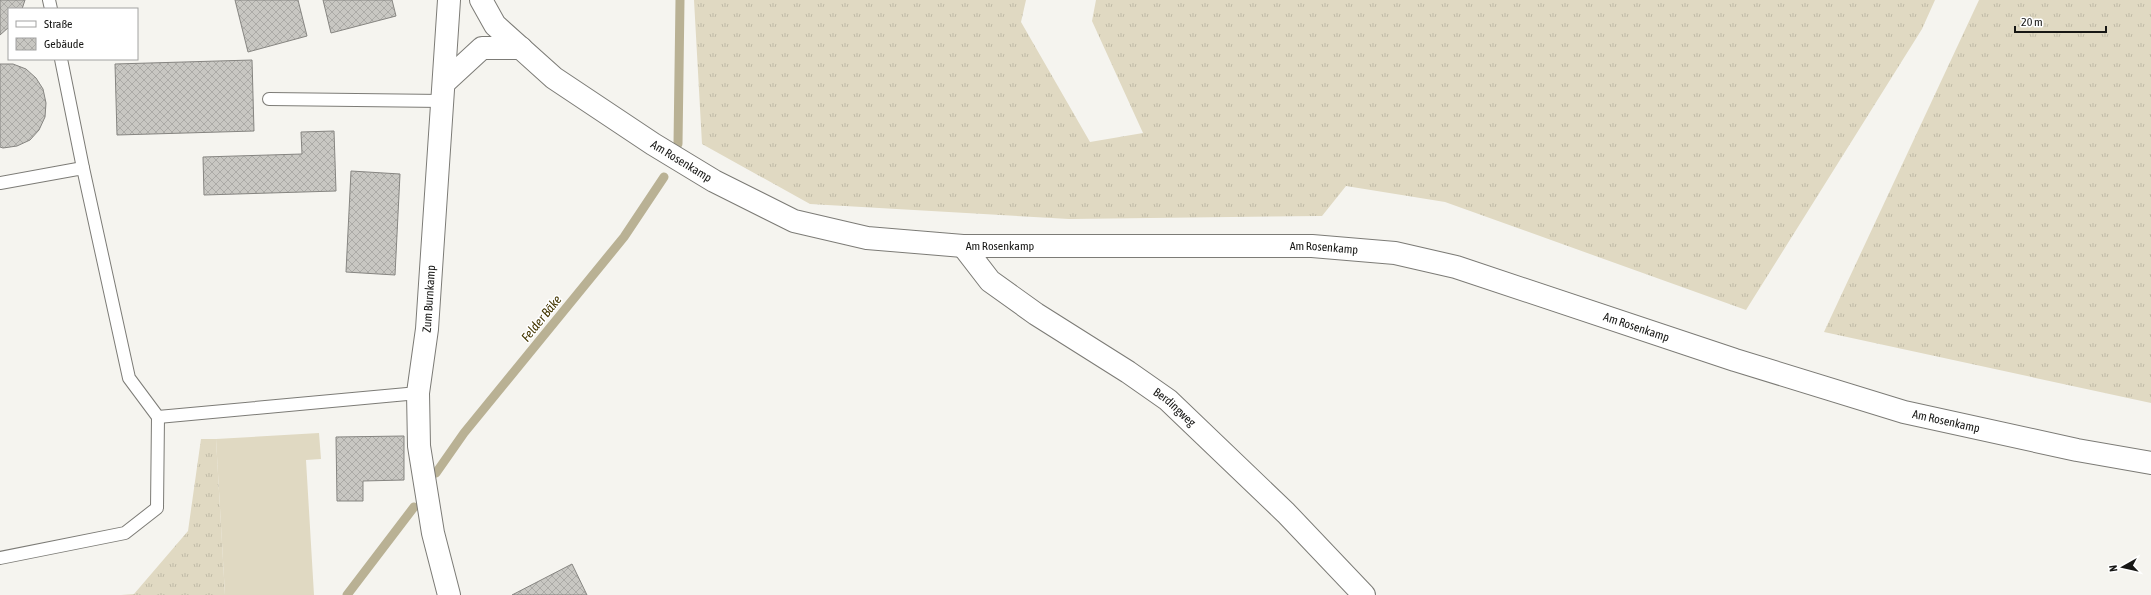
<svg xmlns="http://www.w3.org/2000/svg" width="2151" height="595" font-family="'Asap Condensed',sans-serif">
<defs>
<pattern id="grass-tufts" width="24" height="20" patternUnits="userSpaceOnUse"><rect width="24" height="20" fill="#e0d9c2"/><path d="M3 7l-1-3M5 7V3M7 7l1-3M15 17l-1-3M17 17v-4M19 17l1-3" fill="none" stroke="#bfbaa6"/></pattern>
<pattern id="building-cross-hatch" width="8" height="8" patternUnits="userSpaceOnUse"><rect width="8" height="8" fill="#c8c7c2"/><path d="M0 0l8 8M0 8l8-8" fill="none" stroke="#abaaa6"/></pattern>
</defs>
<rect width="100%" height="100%" fill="#f5f4ef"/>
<g fill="url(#grass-tufts)">
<polygon points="694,0 1026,0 1021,22 1090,142 1143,133 1092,21 1096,0 1935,0 1922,29 1746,310 1445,202 1346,186 1322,216 1069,219 810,204 702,144"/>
<polygon points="1979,0 2151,0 2151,403 1824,332"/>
<polygon points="201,439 216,439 225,595 121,595 134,594 188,531"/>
</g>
<polygon fill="#e0d9c2" points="319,433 321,459 306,460 314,595 225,595 216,439"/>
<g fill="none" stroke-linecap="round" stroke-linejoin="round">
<g stroke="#b9b194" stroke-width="9">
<polyline points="678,144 680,0"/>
<polyline points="436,473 464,433 624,237 664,177"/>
<polyline points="347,595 414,507"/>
</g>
</g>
<g fill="url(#building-cross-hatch)" stroke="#868581">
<polygon points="0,0 25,0 22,9 9,9 9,27 0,35"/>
<polygon points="235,0 298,0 307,36 248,52"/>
<polygon points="323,0 392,0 396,16 331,33"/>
<polygon points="252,60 254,131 117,135 115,64"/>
<polygon points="0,64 13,64 26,69 36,78 43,89 46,103 45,117 39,130 30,140 17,146 3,148 0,147"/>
<polygon points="334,131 336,191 204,195 203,157 302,154 301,132"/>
<polygon points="351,171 400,174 395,275 346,272"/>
<polygon points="404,436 404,480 363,481 363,501 337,501 336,437"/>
<polygon points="572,564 587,595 512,595"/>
</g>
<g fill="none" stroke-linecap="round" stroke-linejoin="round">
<defs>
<g id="lane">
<polyline points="49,0 51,9"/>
<polyline points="61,59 83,168"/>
<polyline points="269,99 443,101"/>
<polyline points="0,183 83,168 129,378 158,417 418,393"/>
<polyline points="0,558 125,533 157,508 158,417"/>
</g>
<g id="street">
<path id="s1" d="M481 0 495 25 554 78 653 144 714 181 794 221 867 238 963 246H1312L1395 253 1456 267 1735 360 1904 412 2077 450 2151 463"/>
<polyline points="444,83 482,48 521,48"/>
<path id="s2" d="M963 246 990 281 1036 314 1128 372 1168 400 1286 513 1364 595"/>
<path id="s3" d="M449 595 433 533 419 446 418 393 427 329 449 0"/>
</g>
</defs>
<use href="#lane" stroke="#7c7b76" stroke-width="14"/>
<use href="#street" stroke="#7c7b76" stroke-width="24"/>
<use href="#lane" stroke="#fff" stroke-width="12"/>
<use href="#street" stroke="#fff" stroke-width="22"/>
</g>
<g text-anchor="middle" stroke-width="3" stroke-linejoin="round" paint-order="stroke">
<g font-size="12" fill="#171715" stroke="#fff">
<text dy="4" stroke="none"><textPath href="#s1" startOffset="260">Am Rosenkamp</textPath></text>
<text dy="4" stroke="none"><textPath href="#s1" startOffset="596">Am Rosenkamp</textPath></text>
<text dy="4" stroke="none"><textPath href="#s1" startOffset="920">Am Rosenkamp</textPath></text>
<text dy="4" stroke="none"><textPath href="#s3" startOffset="300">Zum Burnkamp</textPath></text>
<text dy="4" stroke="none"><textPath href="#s1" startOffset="1244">Am Rosenkamp</textPath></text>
<text dy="4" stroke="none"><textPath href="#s2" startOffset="268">Berdingweg</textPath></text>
<text dy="4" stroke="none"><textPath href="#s1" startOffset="1568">Am Rosenkamp</textPath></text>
</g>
<g font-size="13" font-style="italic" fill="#433600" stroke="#fff">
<text transform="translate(541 318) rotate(-51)" y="5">Felder Bäke</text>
</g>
</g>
<rect x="8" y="8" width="130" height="52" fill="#ffffff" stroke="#a2a2a1"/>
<rect x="16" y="21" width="20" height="6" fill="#ffffff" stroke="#a2a2a1"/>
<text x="44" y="28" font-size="12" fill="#171715">Straße</text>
<rect x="16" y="38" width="20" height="12" fill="url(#building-cross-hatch)" stroke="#a2a2a1"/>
<text x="44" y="48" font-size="12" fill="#171715">Gebäude</text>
<g transform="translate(2123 567) rotate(262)" stroke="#ffffff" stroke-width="3" paint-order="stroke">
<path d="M0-3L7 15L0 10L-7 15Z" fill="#171715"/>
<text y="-6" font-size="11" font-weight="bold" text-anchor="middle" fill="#171715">N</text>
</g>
<path d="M2015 26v6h91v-6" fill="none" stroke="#171715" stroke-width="2"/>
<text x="2021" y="26" font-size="12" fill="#171715" stroke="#ffffff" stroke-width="3" paint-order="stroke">20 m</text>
</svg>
